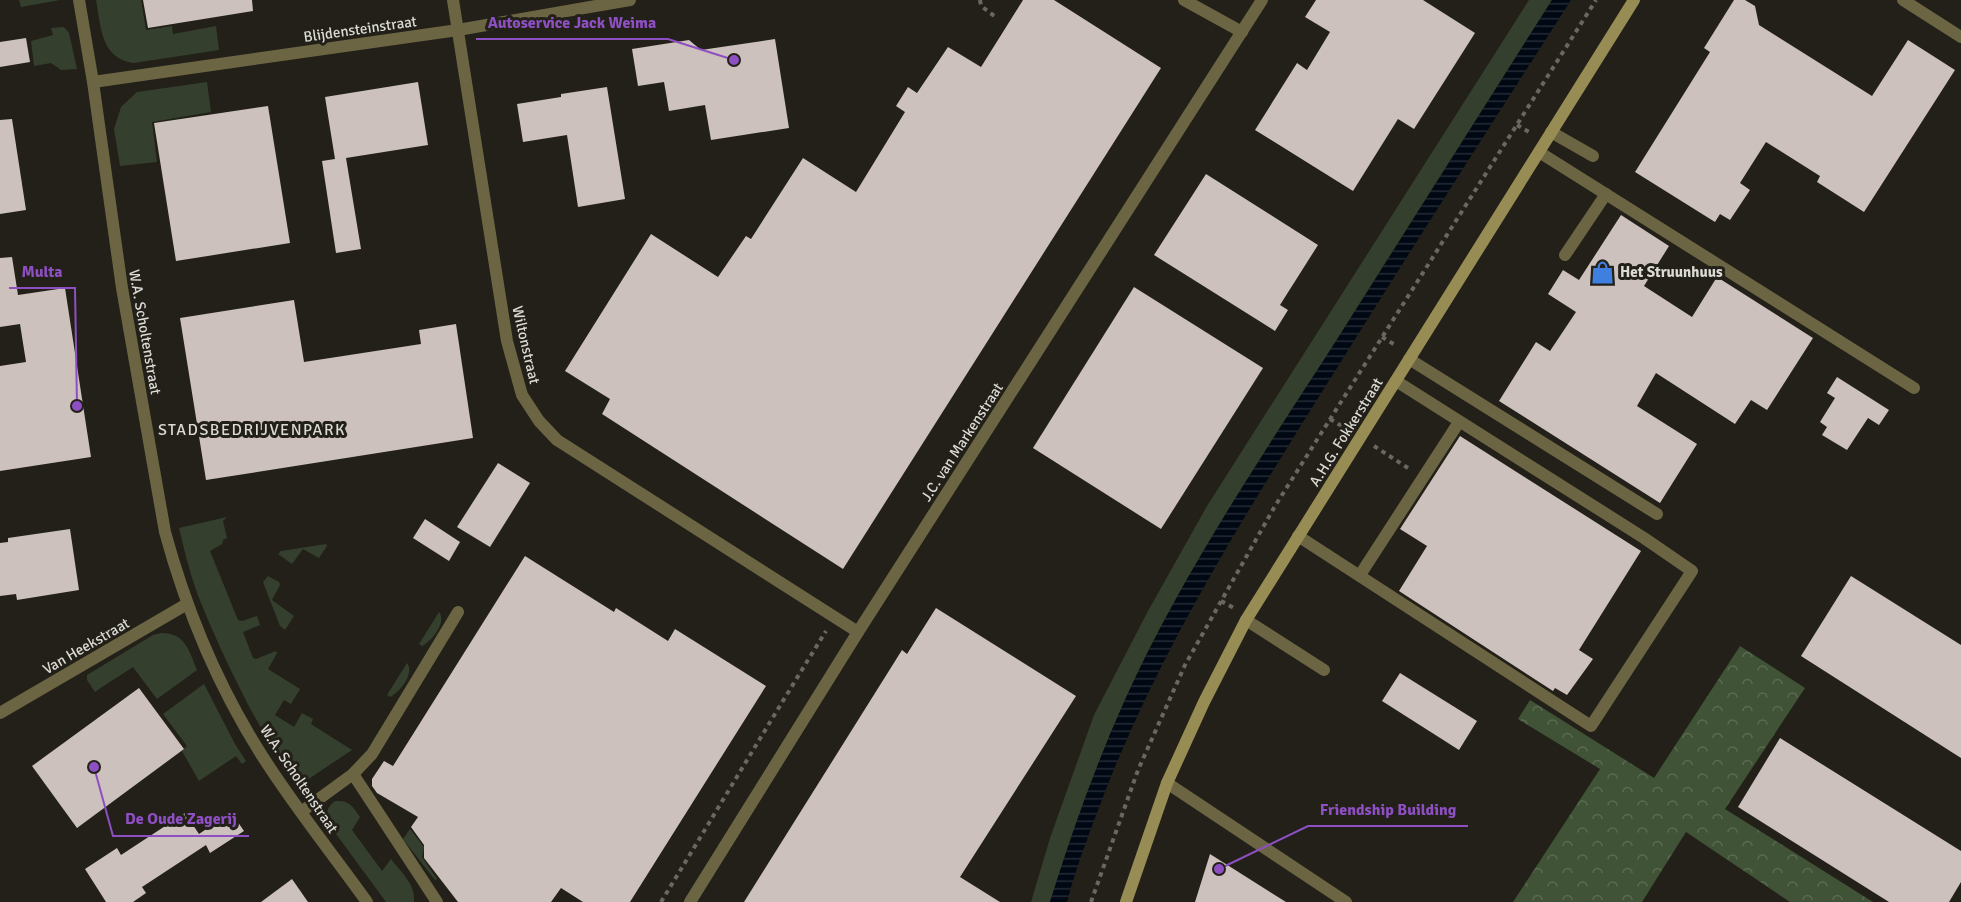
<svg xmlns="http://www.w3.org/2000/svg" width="1961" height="902" font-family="Signika,sans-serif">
<defs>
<pattern id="forest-crowns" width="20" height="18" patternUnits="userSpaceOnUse" patternTransform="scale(1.5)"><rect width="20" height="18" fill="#405336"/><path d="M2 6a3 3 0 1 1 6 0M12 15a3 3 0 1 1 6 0" fill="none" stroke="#5b6b52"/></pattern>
<pattern id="water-rules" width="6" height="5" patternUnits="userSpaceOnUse" patternTransform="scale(1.5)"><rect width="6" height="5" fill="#000814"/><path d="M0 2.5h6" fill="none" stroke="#252b35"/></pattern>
</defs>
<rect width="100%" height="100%" fill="#222018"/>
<g fill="#34402d">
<polygon points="19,0 60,0 21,7"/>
<path d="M96 0H141L146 30 172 26 173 34 216 26 219 50 134 63C101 59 101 27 96 0Z"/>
<path d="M1529 0H1552C1475 122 1397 243 1321 365 1252 475 1177 583 1124 702 1095 767 1072 834 1050 902H1031L1050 838 1094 715 1148 611 1207 506Z"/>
<polygon points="64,27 69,33 77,69 61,70 51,63 34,66 31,41 53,35 51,28"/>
<polygon points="207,82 211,112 152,122 157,162 120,166 114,129 121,107 137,92"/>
<path d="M227 517 223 521 227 538 223 540 222 544 210 551 238 620 242 621 257 616 260 625 243 632 253 658 256 659 276 651 277 653 268 669 300 689 291 704 284 700 275 715 294 727 302 713 313 719 311 724 352 750 304 782C273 770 209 626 196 590 189 570 184 549 179 528Z"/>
<polygon points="326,544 327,546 319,558 303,549 292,564 278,554 281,551"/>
<polygon points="268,576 279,582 280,585 272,600 294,616 285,630 280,626 263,582"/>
<path d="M439 612C447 622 432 641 422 646L419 644Z"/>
<path d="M161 633C186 633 189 651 197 670L157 699 133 667 99 689 95 692 87 680V675L153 635Z"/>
<path d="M407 663C415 673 400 692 390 697L387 695Z"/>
<polygon points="204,684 235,744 246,761 242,764 236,756 199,781 182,751 187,746 163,714"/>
<path d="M335 801C349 800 352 805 360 817L352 830 382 871 391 859C401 872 416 885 414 902H386L328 823C326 813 326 808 335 801Z"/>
<polygon points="410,829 424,847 422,857 437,879 435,880 403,839"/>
</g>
<polygon fill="url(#forest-crowns)" points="1740,646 1805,688 1725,809 1873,902 1790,902 1686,832 1642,902 1513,902 1600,769 1518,719 1530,700 1654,778"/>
<path fill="url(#water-rules)" d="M1552 0H1571C1480 142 1389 284 1300 427 1227 544 1157 660 1106 789 1092 826 1077 864 1067 902H1050C1071 834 1095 767 1124 702 1183 571 1266 450 1343 330 1413 220 1482 110 1552 0Z"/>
<g fill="#ccc1bc">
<polygon points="143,0 252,0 253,11 148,28"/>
<polygon points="1023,0 1054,0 1161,68 843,569 602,414 610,399 565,371 651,234 718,277 746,236 751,239 803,158 856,192 905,112 896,106 908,87 917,93 948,47 981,67"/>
<polygon points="1316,0 1423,0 1475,33 1414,129 1398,119 1353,191 1255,130 1297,63 1307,70 1330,32 1305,17"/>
<polygon points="1734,0 1745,0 1755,6 1759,25 1872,96 1908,40 1955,70 1864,212 1817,182 1820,176 1766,142 1740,183 1750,190 1730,220 1720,214 1715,222 1635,172 1710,52 1704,48"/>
<polygon points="26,38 30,62 0,67 0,42"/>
<polygon points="775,39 789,128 711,140 705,105 669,111 664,82 638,86 632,49 689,40 701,50"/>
<polygon points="418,82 428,145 346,158 361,249 336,253 322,161 335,159 325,97"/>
<polygon points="607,87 625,199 578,207 567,135 523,142 517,104 561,97 561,94"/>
<polygon points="268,106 290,243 176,261 154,123"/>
<polygon points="12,119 26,210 0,214 0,120"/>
<polygon points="1206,174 1318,245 1280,305 1288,310 1275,331 1154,255"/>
<polygon points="1621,215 1669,246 1644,286 1692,317 1717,277 1813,338 1767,410 1751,400 1735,424 1656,373 1637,406 1697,444 1660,503 1499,401 1536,342 1550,351 1576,312 1548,294 1563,270 1579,280"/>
<polygon points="12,257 18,295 65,288 91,457 0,471 0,366 26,362 20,324 0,327 0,258"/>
<polygon points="1134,287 1263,368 1161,529 1033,448"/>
<polygon points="294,300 304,362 421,344 419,330 456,324 473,438 206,480 180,318"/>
<polygon points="1837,377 1889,410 1879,425 1868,418 1847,450 1822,435 1827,427 1820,422 1835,398 1827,393"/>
<polygon points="1460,436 1641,551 1579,650 1593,659 1567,695 1555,688 1553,691 1399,591 1427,546 1400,529"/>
<polygon points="498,463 530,483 490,547 457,527"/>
<polygon points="425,519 460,542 449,561 413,538"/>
<polygon points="70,529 79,590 17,600 16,594 0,596 0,543 8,542 8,538"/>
<polygon points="525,556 614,612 616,608 668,641 675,629 766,686 630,902 583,902 561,888 551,902 458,902 424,858 424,845 411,827 418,817 377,793 372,786 372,779 384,761 393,766"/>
<polygon points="1851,576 1961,645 1961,758 1801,656"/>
<polygon points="936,608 1076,696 960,877 1000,902 744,902 902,650 907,654"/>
<polygon points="1400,673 1477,721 1459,750 1382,701"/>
<polygon points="139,688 184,749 77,828 32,766"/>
<polygon points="1780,738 1961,851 1961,882 1949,902 1889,902 1738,807"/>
<polygon points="231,812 244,831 210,853 206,845 142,887 146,893 133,902 106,902 85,869 117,848 121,855 185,813 201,837 199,834"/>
<polygon points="1210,854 1286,902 1195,902"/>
<polygon points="292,879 308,902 261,902"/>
</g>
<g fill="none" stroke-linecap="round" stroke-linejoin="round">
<g stroke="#686760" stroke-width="4" stroke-dasharray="4.5 4.5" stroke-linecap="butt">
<polyline points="980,0 981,6 997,18"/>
<polyline points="1517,125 1529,132"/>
<polyline points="1382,337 1397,346"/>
<polyline points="1330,419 1345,428"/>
<polyline points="1374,446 1408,468"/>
<polyline points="1221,601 1234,608"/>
<path d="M661 902C716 812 770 721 826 631"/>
<polyline points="1091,902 1138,770 1185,665 1275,506 1596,0"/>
</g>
<g stroke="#6c6543" stroke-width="12">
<polyline points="1551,132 1593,156"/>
<polyline points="1539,152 1914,388"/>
<polyline points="1565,255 1606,194"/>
<polyline points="1409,359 1657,514"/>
<polyline points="1298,536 1591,726 1692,571 1644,538 1396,381"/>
<polyline points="1360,575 1459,422"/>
<polyline points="1246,620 1324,670"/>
<polyline points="353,774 437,902"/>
<polyline points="1167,783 1346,902"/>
<polyline points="301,812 353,774 372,754 458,612"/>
</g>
<g stroke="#6c6543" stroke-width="12">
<path d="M79 0 93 82 122 288 165 532C186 609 218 686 261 754 293 805 332 853 367 902"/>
<polyline points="453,0 507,341 522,395 539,421 557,440 858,632"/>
<polyline points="1184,0 1242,32"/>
<polyline points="1903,0 1961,37"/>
<polyline points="93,82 458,30 630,0"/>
<polyline points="0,713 187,604"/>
<polyline points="690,902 858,632 1262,0"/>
</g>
<polyline stroke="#978c54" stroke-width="12" points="1126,902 1167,783 1204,702 1246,620 1634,0"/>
</g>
<defs>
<symbol id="shop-bare" viewBox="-9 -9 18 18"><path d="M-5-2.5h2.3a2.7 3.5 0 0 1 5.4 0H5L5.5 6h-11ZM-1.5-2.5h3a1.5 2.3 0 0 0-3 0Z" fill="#3f7fe0" stroke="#222018" stroke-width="2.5" paint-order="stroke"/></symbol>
</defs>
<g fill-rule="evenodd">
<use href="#shop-bare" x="1586" y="256" width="33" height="33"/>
</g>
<g text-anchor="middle" stroke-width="6" stroke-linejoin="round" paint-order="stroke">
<g font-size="15" fill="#dbdad5" stroke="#222018">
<text transform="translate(360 29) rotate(-8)" y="5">Blijdensteinstraat</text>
<text transform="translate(145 332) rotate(80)" y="5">W.A. Scholtenstraat</text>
<text transform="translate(526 345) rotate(77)" y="5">Wiltonstraat</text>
<text transform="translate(1346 432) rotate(-58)" y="5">A.H.G. Fokkerstraat</text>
<text transform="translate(962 442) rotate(-57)" y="5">J.C. van Markenstraat</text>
<text transform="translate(86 646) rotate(-30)" y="5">Van Heekstraat</text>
<text transform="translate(299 779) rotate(56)" y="5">W.A. Scholtenstraat</text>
</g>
<g font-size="15" font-weight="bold" fill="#dbdad5" stroke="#222018" text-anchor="start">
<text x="1620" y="277">Het Struunhuus</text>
</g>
<g font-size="16" letter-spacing="1.5" fill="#dbdad5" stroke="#222018">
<text x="252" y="435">STADSBEDRIJVENPARK</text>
</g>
</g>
<path fill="none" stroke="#8e4fc3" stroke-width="2" d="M734 60L668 39H476M77 406L75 288H9M1219 869L1308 826H1468M94 767L113 836H249"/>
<g fill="#8e4fc3" stroke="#222018" stroke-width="2">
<circle cx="734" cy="60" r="6"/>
<circle cx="77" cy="406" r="6"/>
<circle cx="1219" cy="869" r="6"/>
<circle cx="94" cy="767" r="6"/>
</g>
<g font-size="16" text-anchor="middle" font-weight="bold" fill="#8e4fc3" stroke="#222018" stroke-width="6" stroke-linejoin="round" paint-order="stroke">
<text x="572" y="28">Autoservice Jack Weima</text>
<text x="42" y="277">Multa</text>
<text x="1388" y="815">Friendship Building</text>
<text x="181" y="824">De Oude Zagerij</text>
</g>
</svg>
